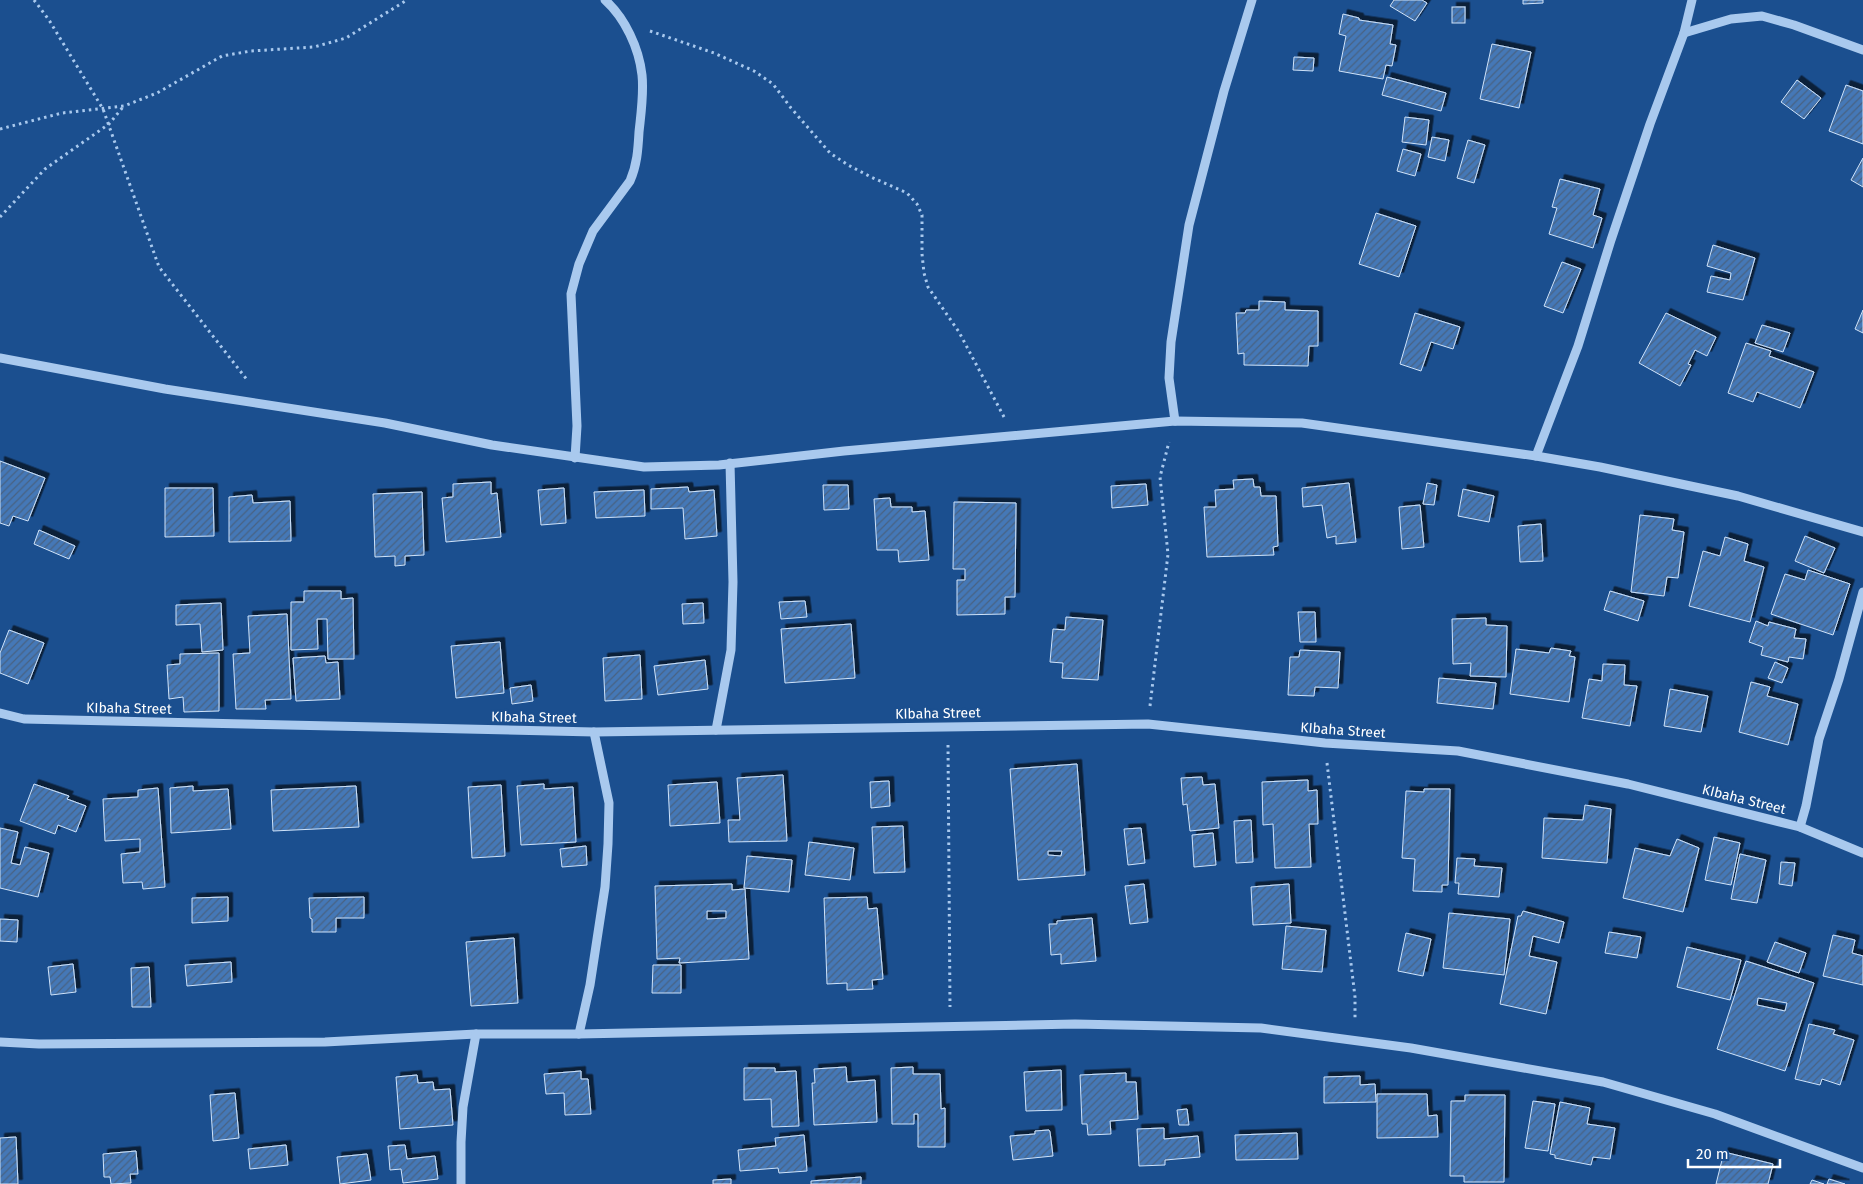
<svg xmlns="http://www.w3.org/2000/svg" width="1863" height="1184" font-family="'Fira Sans',sans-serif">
<defs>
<pattern id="building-hatch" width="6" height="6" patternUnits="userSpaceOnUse" patternTransform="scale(1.25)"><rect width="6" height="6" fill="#4478b7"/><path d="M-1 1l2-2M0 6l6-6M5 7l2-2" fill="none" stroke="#486282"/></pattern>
<filter id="shadow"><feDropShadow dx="4.5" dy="-4.5" stdDeviation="0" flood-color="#0009"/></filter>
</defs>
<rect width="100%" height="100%" fill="#1b4f8f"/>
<g fill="url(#building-hatch)" stroke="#cfe3fa" fill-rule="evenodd" filter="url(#shadow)">
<polygon points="1394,0 1422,0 1427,3 1415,21 1390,6"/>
<polygon points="1523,0 1543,0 1543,3 1523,4"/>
<rect x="1452" y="7" width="13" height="16"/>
<polygon points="1343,14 1359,18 1359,20 1393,25 1390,44 1396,45 1392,66 1386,65 1383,79 1339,71 1346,36 1339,34"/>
<polygon points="1492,44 1531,52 1519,108 1480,99"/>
<polygon points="1294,57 1314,58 1313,71 1293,70"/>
<polygon points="1387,77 1446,93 1441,111 1382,95"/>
<polygon points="1797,80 1821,98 1804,119 1781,102"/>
<polygon points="1846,85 1863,91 1863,144 1829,131"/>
<polygon points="1405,117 1429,120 1426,145 1402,142"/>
<polygon points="1432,137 1449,140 1445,161 1428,157"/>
<polygon points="1468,140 1485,145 1474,183 1457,178"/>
<polygon points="1403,149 1421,154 1415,176 1397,171"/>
<polygon points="1863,158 1863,187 1851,180"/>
<polygon points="1560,179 1600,189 1593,215 1602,218 1593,248 1549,234 1557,208 1552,207"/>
<polygon points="1376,213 1416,226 1399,277 1359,264"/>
<polygon points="1713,245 1755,258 1743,300 1707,292 1711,276 1730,280 1731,273 1707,266"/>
<polygon points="1562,262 1581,269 1563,313 1544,306"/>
<polygon points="1259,301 1285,302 1285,310 1318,311 1318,346 1309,346 1308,366 1244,365 1244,353 1238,354 1236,313 1245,313 1246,310 1259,310"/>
<polygon points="1863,310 1863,333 1855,329"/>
<polygon points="1415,313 1460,327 1453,349 1431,342 1421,371 1400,364"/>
<polygon points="1666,313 1716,337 1707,356 1695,350 1688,364 1691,365 1680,386 1639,363"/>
<polygon points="1762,325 1790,333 1783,352 1755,343"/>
<polygon points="1746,343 1771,351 1769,356 1814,372 1800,408 1757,392 1753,402 1728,393"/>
<polygon points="0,461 45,478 28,521 13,516 9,526 0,523"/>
<polygon points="1253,479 1254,487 1260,487 1261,496 1276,496 1278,546 1273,547 1274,555 1207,557 1204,507 1216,507 1215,490 1234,489 1233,480"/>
<polygon points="491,482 491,494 497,493 501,537 446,542 442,498 453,497 453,484"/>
<polygon points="1349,483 1356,542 1336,544 1336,536 1327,538 1322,505 1303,507 1302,488"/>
<polygon points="1427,483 1437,485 1434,505 1423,504"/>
<polygon points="1146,484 1148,505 1112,508 1111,486"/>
<polygon points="823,485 848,485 849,509 824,510"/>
<polygon points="688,487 689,492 714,490 717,536 685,539 683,508 651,509 651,489"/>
<polygon points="165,488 213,488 214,536 165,537"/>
<polygon points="564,488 566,523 541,525 538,490"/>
<polygon points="1463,489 1494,496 1489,522 1458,516"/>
<polygon points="644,490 645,516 596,518 594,492"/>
<polygon points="422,492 424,555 405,556 405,565 395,566 395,556 375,557 373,494"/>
<polygon points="252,495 253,503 290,501 291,541 229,542 229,497"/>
<polygon points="890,498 891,507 912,507 912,512 925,511 929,560 899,562 898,550 877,550 874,499"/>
<polygon points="954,502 1016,503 1015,597 1005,597 1005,614 957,615 957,580 965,580 965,569 953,569"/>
<polygon points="1420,505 1424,547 1402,549 1399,507"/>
<polygon points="1640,515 1674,519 1672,530 1684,532 1678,578 1667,577 1664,596 1631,592"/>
<polygon points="1541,524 1543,561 1520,562 1518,526"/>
<polygon points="39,530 75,546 69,559 34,544"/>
<polygon points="1805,536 1835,548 1824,573 1795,561"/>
<polygon points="1725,537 1748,544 1744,561 1764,567 1750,622 1689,606 1703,551 1720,556"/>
<polygon points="1808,570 1850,584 1833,635 1771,614 1785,574 1805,580"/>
<polygon points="304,591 341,591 341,599 353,598 354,659 328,659 327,619 317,619 318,649 291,650 291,602 304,602"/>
<polygon points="1610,591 1644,601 1638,621 1604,610"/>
<polygon points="805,601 807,617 781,619 779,602"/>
<polygon points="221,603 223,650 202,652 200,624 176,625 176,605"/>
<polygon points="703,603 704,623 683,624 682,604"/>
<polygon points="1298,612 1315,612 1316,642 1300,642"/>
<polygon points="287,614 291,699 265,700 266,709 236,709 233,654 250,653 248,616"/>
<polygon points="1066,617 1103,620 1098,680 1062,678 1063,663 1050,662 1053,629 1065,630"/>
<polygon points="1486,618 1486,625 1507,626 1506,677 1470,676 1471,663 1453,664 1452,619"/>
<polygon points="1756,621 1768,626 1769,622 1796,629 1794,638 1806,639 1803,659 1789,657 1788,662 1761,655 1763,647 1749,642"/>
<polygon points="851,624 855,678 785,683 781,629"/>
<polygon points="9,630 44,643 28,684 0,673 0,653"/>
<polygon points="500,642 504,693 456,698 451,646"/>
<polygon points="1551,648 1571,651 1569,656 1575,657 1569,702 1510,694 1516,649 1549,653"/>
<polygon points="1300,650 1340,652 1338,688 1315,687 1314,696 1288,695 1290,657 1299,657"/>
<polygon points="219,653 219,711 184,712 183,697 169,699 167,665 180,664 180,654"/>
<polygon points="640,655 642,699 605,701 603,658"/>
<polygon points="325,656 326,663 338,662 340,699 296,701 293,658"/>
<polygon points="705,660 708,689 658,695 654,666"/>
<polygon points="1775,662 1788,668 1782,683 1768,678"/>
<polygon points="1603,664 1625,665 1624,685 1637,686 1630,726 1582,718 1589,679 1602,681"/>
<polygon points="1439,678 1496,683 1493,709 1437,703"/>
<polygon points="1751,682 1770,687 1767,696 1798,704 1788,745 1739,732"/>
<polygon points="531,685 533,701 512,704 510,688"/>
<polygon points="1670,689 1708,696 1701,732 1664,726"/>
<path d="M1077 764 1085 875 1018 880 1010 769ZM1048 851H1062L1061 856 1048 855Z"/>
<polygon points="783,775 787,841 729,842 728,820 740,820 737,778"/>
<polygon points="1202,777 1203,785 1215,784 1219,828 1190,831 1187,804 1183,805 1181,778"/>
<polygon points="1308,780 1308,791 1317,790 1318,824 1309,824 1311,867 1275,868 1273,824 1263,825 1262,782"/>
<polygon points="889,781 890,806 871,808 870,782"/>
<polygon points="717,782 720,823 670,826 668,785"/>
<polygon points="34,784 69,796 67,799 86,806 76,832 58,825 55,834 20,821"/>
<polygon points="544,784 544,789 573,787 576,842 521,845 517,786"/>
<polygon points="501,785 505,856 472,858 468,787"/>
<polygon points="193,786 193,791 228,789 231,829 171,833 170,788"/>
<polygon points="356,786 359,827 273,831 271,790"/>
<polygon points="158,788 165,887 143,889 142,882 123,883 121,854 140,852 140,839 105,841 103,799 138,797 138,790"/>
<polygon points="1424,789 1450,789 1448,885 1442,885 1442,892 1413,891 1415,859 1402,858 1406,791 1424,792"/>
<polygon points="1585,805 1611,809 1607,863 1542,858 1544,818 1583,820"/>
<polygon points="1251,820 1253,862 1236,863 1234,821"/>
<polygon points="903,826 905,872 874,873 872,827"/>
<polygon points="0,828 18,832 11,863 20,865 25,847 49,853 38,897 0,888"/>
<polygon points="1141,828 1145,863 1128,865 1124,829"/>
<polygon points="1213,833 1216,865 1194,867 1192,835"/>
<polygon points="1714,837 1740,843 1731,885 1705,880"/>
<polygon points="1677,839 1699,848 1683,912 1623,898 1635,848 1670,856"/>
<polygon points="809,842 854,848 850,880 805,875"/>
<polygon points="586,846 587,865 562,867 560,849"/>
<polygon points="1740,854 1766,860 1757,903 1731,899"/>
<polygon points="747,856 792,860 789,892 744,888"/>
<polygon points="1457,858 1475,859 1474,866 1502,868 1499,897 1458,894 1459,883 1455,883"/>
<polygon points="1781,862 1795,863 1792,886 1779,884"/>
<path d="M732 884V890L745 889 749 959 679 963 680 958 657 959 655 886ZM707 911H726V918L707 919Z"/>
<polygon points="1144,884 1148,922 1130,924 1125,886"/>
<polygon points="1289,884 1291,923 1253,925 1251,887"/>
<polygon points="228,897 228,921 192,923 192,898"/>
<polygon points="364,897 364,918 336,918 336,932 312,932 312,919 310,918 309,898"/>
<polygon points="867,897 868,909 877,908 883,979 872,980 873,989 847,990 847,983 827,984 824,898"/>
<polygon points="1523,911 1564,922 1559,943 1533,936 1529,956 1557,962 1546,1014 1500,1004 1518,916 1521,916"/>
<polygon points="1449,913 1510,919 1504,975 1443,968"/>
<polygon points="1092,918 1096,961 1061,964 1061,954 1051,955 1049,924 1057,924 1057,921"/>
<polygon points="0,919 18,920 17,942 0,941"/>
<polygon points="1286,926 1326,930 1322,972 1282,969"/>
<polygon points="1609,932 1641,937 1637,958 1605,953"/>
<polygon points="1406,933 1431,939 1423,976 1398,971"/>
<polygon points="1833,935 1855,940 1852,953 1863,956 1863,985 1823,976"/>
<polygon points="514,938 518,1003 471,1006 466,942"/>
<polygon points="1775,942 1806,953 1799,973 1767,962"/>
<polygon points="1687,947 1741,960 1730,1000 1677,987"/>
<path d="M1746 961 1814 983 1785 1071 1717 1049ZM1758 998 1787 1003 1785 1011 1757 1005Z"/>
<polygon points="231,962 232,982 187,986 185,965"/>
<polygon points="73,964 76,992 51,995 48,967"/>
<polygon points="653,965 681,965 681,993 652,993"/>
<polygon points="149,967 151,1007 132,1007 131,968"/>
<polygon points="1809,1024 1835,1030 1833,1034 1854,1040 1840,1085 1822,1079 1820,1085 1795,1079"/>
<polygon points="846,1067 847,1082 875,1080 877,1122 814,1125 812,1083 815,1083 814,1069"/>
<polygon points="913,1067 913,1074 940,1074 941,1109 945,1108 945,1147 918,1147 918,1114 914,1114 914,1124 892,1124 891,1068"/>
<polygon points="744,1068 775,1068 775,1072 796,1071 799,1126 772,1127 771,1099 744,1100"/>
<polygon points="1061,1070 1062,1110 1026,1111 1024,1072"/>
<polygon points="581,1071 581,1079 588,1079 591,1114 565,1115 564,1093 546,1094 544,1074"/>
<polygon points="1126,1073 1126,1082 1136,1082 1138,1119 1110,1121 1111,1134 1088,1135 1087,1124 1082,1124 1080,1075"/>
<polygon points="417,1075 418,1083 433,1082 434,1090 450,1089 453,1125 400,1129 396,1077"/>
<polygon points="1360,1076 1360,1085 1375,1084 1376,1102 1324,1103 1324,1077"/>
<polygon points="235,1093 239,1138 213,1141 210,1095"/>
<polygon points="1377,1094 1427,1094 1428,1116 1437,1115 1438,1137 1377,1138"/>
<polygon points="1465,1095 1505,1095 1504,1182 1464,1182 1464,1176 1450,1176 1451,1101 1465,1101"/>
<polygon points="1533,1101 1555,1104 1548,1151 1525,1148"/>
<polygon points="1560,1102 1590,1108 1587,1124 1615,1128 1610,1159 1593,1157 1591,1165 1555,1158 1555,1155 1550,1154"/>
<polygon points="1187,1109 1189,1125 1179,1125 1177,1110"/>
<polygon points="1164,1128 1164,1139 1198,1136 1200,1157 1165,1160 1165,1165 1139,1166 1137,1129"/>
<polygon points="1049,1130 1050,1132 1053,1156 1013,1160 1010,1136 1035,1134 1035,1131"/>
<polygon points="1297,1133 1298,1159 1236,1160 1235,1135"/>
<polygon points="804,1135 807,1171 779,1173 778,1168 740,1171 738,1150 776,1146 775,1138"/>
<polygon points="16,1137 18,1184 0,1184 0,1138"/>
<polygon points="286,1145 288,1165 250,1169 248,1149"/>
<polygon points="405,1145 407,1159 435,1156 438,1179 403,1183 401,1169 390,1170 388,1146"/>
<polygon points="136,1151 138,1174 130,1174 131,1183 111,1184 110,1177 104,1177 103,1154"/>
<polygon points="1724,1152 1773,1164 1768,1184 1716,1184"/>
<polygon points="367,1154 371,1180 340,1184 337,1157"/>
<polygon points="861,1177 861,1184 811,1184 811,1181"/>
<polygon points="731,1179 731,1184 713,1184 713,1180"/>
<polygon points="1829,1179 1845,1184 1827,1184"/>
<polygon points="1812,1180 1824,1184 1810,1184"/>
</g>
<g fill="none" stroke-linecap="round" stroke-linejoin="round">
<g stroke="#a9c9ee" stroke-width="3" stroke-dasharray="2.5 4" stroke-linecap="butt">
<polyline points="34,0 49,20 103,109 159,267 248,381"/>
<polyline points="650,31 714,53 754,71 773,84 791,108 830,153 848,165 871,177 907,193 917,204 922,215 922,254 924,273 928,287 959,332 1004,417"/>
<polyline points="0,129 62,113 124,106 157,93 222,56 251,51 314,47 346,38 407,0"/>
<polyline points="0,217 45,169 109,124 123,107"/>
<polyline points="1150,706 1168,554 1160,477 1169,442"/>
<polyline points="948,745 950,1007"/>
<polyline points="1327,763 1355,997 1355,1020"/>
</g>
<g stroke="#a9c9ee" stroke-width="9">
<polyline points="1684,33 1731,19 1762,16 1794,25 1863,50"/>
<polyline points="0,358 165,389 385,423 492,445 644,467 719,465 844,451 1175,421 1302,423 1536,456 1600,467 1738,496 1863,532"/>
<polyline points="1175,421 1169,378 1171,342 1189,225 1224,91 1252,0"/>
<polyline points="1536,456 1578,346 1611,240 1650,124 1684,33 1692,0"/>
<path d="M575 458 577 426 571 294 579 264 593 231 630 181C637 165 638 150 639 132 641 113 644 94 642 75 639 48 625 18 605 0"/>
<polyline points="0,713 24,719 594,732 1148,724 1325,743 1458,751 1628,784 1800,827 1863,853"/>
<polyline points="716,730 731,650 733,582 730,463"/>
<polyline points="1800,827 1806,806 1819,739 1839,679 1863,592"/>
<polyline points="579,1034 590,985 605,887 608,844 609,803 594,732"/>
<polyline points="0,1042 39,1044 325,1042 476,1034 579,1034 1075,1024 1261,1028 1411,1048 1603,1082 1715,1114 1863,1168"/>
<polyline points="461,1184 461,1142 463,1107 476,1034"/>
</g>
</g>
<g text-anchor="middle" stroke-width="4.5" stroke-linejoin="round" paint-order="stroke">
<g font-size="14" fill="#fff" stroke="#1b4f8f">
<text transform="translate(129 708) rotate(1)" y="5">KIbaha Street</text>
<text transform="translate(938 713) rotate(-1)" y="5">KIbaha Street</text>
<text transform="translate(534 717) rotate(1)" y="5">KIbaha Street</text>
<text transform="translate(1343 730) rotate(4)" y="5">KIbaha Street</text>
<text transform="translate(1744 799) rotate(14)" y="5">KIbaha Street</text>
</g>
</g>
<path d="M1688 1159v8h92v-8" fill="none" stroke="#ffffff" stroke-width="2.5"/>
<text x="1696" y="1159" font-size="15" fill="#ffffff" stroke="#1b4f8f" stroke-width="4" paint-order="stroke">20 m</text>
</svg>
